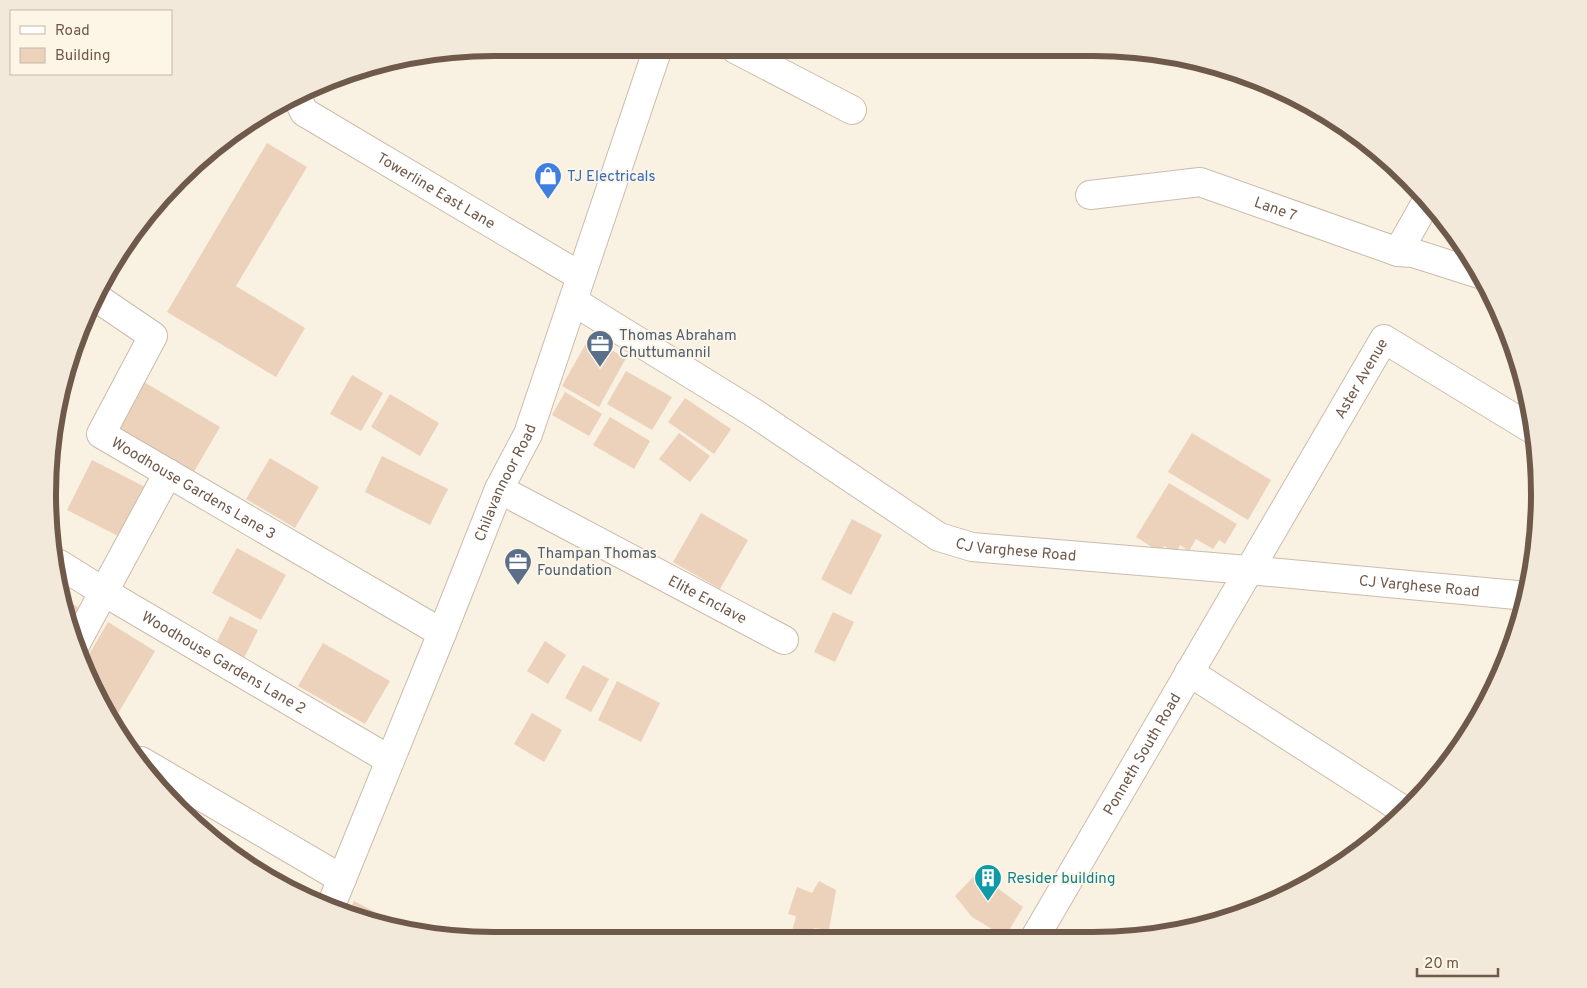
<svg xmlns="http://www.w3.org/2000/svg" width="1587" height="988" font-family="Overpass,sans-serif">
<rect width="100%" height="100%" fill="#f9f1e1"/>
<g fill="#ecd2bb">
<polygon points="267,143 307,167 236,286 305,328 276,377 167,312"/>
<polygon points="589,338 626,358 599,407 562,386"/>
<polygon points="626,371 672,397 652,430 607,404"/>
<polygon points="352,375 383,393 361,431 330,414"/>
<polygon points="144,382 220,427 192,475 116,430"/>
<polygon points="565,392 602,414 589,436 552,415"/>
<polygon points="390,394 439,423 420,456 371,427"/>
<polygon points="685,398 731,429 714,454 668,422"/>
<polygon points="610,417 650,441 634,469 593,445"/>
<polygon points="679,433 710,456 690,482 659,459"/>
<polygon points="1192,433 1271,480 1248,520 1168,472"/>
<polygon points="382,456 448,489 430,525 365,492"/>
<polygon points="270,458 319,487 295,528 246,499"/>
<polygon points="92,460 149,489 124,539 67,510"/>
<polygon points="1169,483 1237,524 1225,544 1219,540 1213,549 1196,539 1189,551 1180,545 1176,553 1164,546 1160,552 1136,537"/>
<polygon points="701,513 748,540 720,589 673,562"/>
<polygon points="852,519 882,535 851,595 821,579"/>
<polygon points="237,548 286,575 261,620 212,593"/>
<polygon points="65,599 79,608 69,623"/>
<polygon points="833,612 854,622 835,662 814,652"/>
<polygon points="230,616 258,630 244,658 216,643"/>
<polygon points="108,622 155,651 113,722 84,663"/>
<polygon points="545,641 566,655 548,684 527,671"/>
<polygon points="323,643 390,681 365,724 298,686"/>
<polygon points="583,665 609,679 591,712 565,698"/>
<polygon points="617,681 660,703 641,742 598,720"/>
<polygon points="532,713 562,730 544,762 514,744"/>
<polygon points="977,873 1023,907 1005,937 972,917 955,896"/>
<polygon points="819,881 836,890 829,930 814,928 814,938 802,938 791,935 796,916 788,914 797,887 812,893"/>
<polygon points="354,901 379,914 376,921 348,913"/>
</g>
<g fill="none" stroke-linecap="round" stroke-linejoin="round">
<defs>
<g id="minor">
<polyline points="735,49 852,110"/>
<path id="s1" d="M298 99 304 112 580 276"/>
<path id="s2" d="M1090 195 1200 182 1398 252 1428 199"/>
<polyline points="1398,252 1413,253 1482,275"/>
<path id="s3" d="M97 298 153 336 101 434 442 633"/>
<path id="s4" d="M573 301 754 413 939 537 972 547 1248 570 1527 596"/>
<path id="s5" d="M499 489 784 640"/>
<path id="s6" d="M59 564 104 592 390 760"/>
<polyline points="75,645 168,473"/>
<polyline points="1189,672 1405,811"/>
<polyline points="141,761 342,879"/>
<path id="s7" d="M330 908 442 633 499 489 528 434 658 48"/>
<path id="s8" d="M1034 939 1384 339 1535 431"/>
</g>
</defs>
<use href="#minor" stroke="#cbbcac" stroke-width="30"/>
<use href="#minor" stroke="#fff" stroke-width="28"/>
</g>
<defs>
<symbol id="shop-pin" viewBox="-11 -11 22 30"><path d="M0 17L-7.5 6A9.5 9.5 0 1 1 7.5 6Z" fill="#3f7fe0" stroke="#fdf6e6"/><path d="M-5-2.5h2.3a2.7 3.5 0 0 1 5.4 0H5L5.5 6h-11ZM-1.5-2.5h3a1.5 2.3 0 0 0-3 0Z" fill="#fff"/></symbol>
<symbol id="office-pin" viewBox="-11 -11 22 30"><path d="M0 17L-7.5 6A9.5 9.5 0 1 1 7.5 6Z" fill="#5c6f8a" stroke="#fdf6e6"/><path d="M-6-3h4V-5.5h4V-3h4V5H-6ZM-1-4.5V-3h2v-1.5ZM-6 0V1H6V0Z" fill="#fff"/></symbol>
<symbol id="building-pin" viewBox="-11 -11 22 30"><path d="M0 17L-7.5 6A9.5 9.5 0 1 1 7.5 6Z" fill="#0f9aa8" stroke="#fdf6e6"/><path d="M-4-6H4V6H1V3H-1V6H-4ZM-2.5-4.3h1.7v1.8h-1.7ZM.8-4.3h1.7v1.8H.8ZM-2.5-1h1.7V.8h-1.7ZM.8-1h1.7V.8H.8Z" fill="#fff"/></symbol>
</defs>
<g fill-rule="evenodd">
<use href="#shop-pin" x="532" y="160" width="32" height="43"/>
<use href="#office-pin" x="584" y="328" width="32" height="43"/>
<use href="#office-pin" x="502" y="546" width="32" height="43"/>
<use href="#building-pin" x="972" y="862" width="32" height="43"/>
</g>
<g text-anchor="middle" stroke-width="4" stroke-linejoin="round" paint-order="stroke">
<g font-size="15" fill="#366cbe" stroke="#fdf6e6" text-anchor="start">
<text x="567" y="181">TJ Electricals</text>
</g>
<g font-size="15" fill="#6e594a" stroke="#fdf6e6">
<text dy="5" stroke="none"><textPath href="#s1" startOffset="168">Towerline East Lane</textPath></text>
<text dy="5" stroke="none"><textPath href="#s2" startOffset="191">Lane 7</textPath></text>
<text dy="5" stroke="none"><textPath href="#s8" startOffset="649">Aster Avenue</textPath></text>
<text dy="5" stroke="none"><textPath href="#s7" startOffset="460">Chilavannoor Road</textPath></text>
<text dy="5" stroke="none"><textPath href="#s3" startOffset="286">Woodhouse Gardens Lane 3</textPath></text>
<text dy="5" stroke="none"><textPath href="#s4" startOffset="514">CJ Varghese Road</textPath></text>
<text dy="5" stroke="none"><textPath href="#s4" startOffset="919">CJ Varghese Road</textPath></text>
<text dy="5" stroke="none"><textPath href="#s5" startOffset="236">Elite Enclave</textPath></text>
<text dy="5" stroke="none"><textPath href="#s6" startOffset="192">Woodhouse Gardens Lane 2</textPath></text>
<text dy="5" stroke="none"><textPath href="#s8" startOffset="214">Ponneth South Road</textPath></text>
</g>
<g font-size="15" fill="#4e5e75" stroke="#fdf6e6" text-anchor="start">
<text x="619" y="340">Thomas Abraham<tspan x="619" dy="17">Chuttumannil</tspan></text>
<text x="537" y="558">Thampan Thomas<tspan x="537" dy="17">Foundation</tspan></text>
</g>
<g font-size="15" fill="#0d838f" stroke="#fdf6e6" text-anchor="start">
<text x="1007" y="883">Resider building</text>
</g>
</g>
<path d="M0 0H1587V988H0ZM494 56H1093A438 438 0 0 1 1531 494V494A438 438 0 0 1 1093 932H494A438 438 0 0 1 56 494V494A438 438 0 0 1 494 56Z" fill="#f2e9da" fill-rule="evenodd"/>
<path fill="none" stroke="#6e594a" stroke-width="6" d="M494 56H1093A438 438 0 0 1 1531 494V494A438 438 0 0 1 1093 932H494A438 438 0 0 1 56 494V494A438 438 0 0 1 494 56Z"/>
<rect x="10" y="10" width="162" height="65" fill="#fdf6e6" stroke="#c4b7a8"/>
<rect x="20" y="26" width="25" height="8" fill="#ffffff" stroke="#c4b7a8"/>
<text x="55" y="35" font-size="15" fill="#6e594a">Road</text>
<rect x="20" y="48" width="25" height="15" fill="#ecd2bb" stroke="#c4b7a8"/>
<text x="55" y="60" font-size="15" fill="#6e594a">Building</text>
<path d="M1417 968v8h81v-8" fill="none" stroke="#6e594a" stroke-width="2.5"/>
<text x="1424" y="968" font-size="15" fill="#6e594a" stroke="#fdf6e6" stroke-width="4" paint-order="stroke">20 m</text>
</svg>
